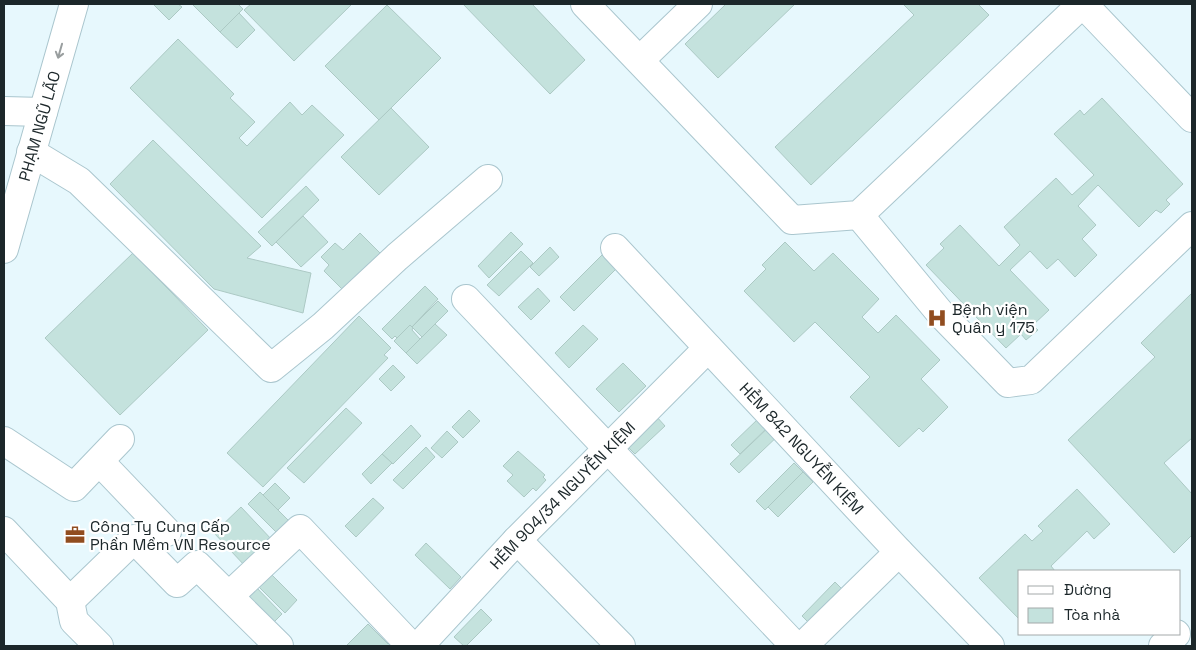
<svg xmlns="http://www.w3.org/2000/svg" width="1196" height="650" font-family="'Space Grotesk',sans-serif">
<rect width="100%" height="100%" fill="#e7f8fd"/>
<g fill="#c4e2dd" stroke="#acc9c4">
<polygon points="153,4 178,4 182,7 169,20"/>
<polygon points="192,4 238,4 243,9 220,32"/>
<polygon points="251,4 352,4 294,61 244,10"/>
<polygon points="463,4 532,4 585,60 550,94"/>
<polygon points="726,4 795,4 718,78 685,44"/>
<polygon points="903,4 978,4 989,15 811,185 775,147 914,15"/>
<polygon points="387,5 441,58 379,120 325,66"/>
<polygon points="239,13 255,30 237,48 220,32"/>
<polygon points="178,39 234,94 230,98 255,122 239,138 247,146 290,102 302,115 312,105 344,135 262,218 130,88"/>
<polygon points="1102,98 1183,184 1166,200 1170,204 1161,213 1156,210 1139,227 1098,185 1078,206 1096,225 1082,239 1097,255 1075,277 1058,259 1047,269 1030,251 1010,270 1049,310 1033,325 1038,330 1026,340 1021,334 1006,348 926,265 944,248 940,244 960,225 999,266 1020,245 1004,227 1056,178 1072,195 1094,175 1054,134 1080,110 1084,115"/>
<polygon points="391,108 429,147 379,195 341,157"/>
<polygon points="153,140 261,246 247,258 311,273 303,313 214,289 110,184"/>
<polygon points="306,186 319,200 272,246 258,232"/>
<polygon points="303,216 328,242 301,267 276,242"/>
<polygon points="511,232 523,244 489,278 478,266"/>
<polygon points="360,233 380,253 343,290 324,271 329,265 321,257 335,243 343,250"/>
<polygon points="785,242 814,271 833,253 879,299 862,317 878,333 896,315 940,360 921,379 948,407 923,432 919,428 899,447 850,397 870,377 815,322 794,342 744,291 766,269 762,265"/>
<polygon points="550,247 559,257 539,276 530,267"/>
<polygon points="521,251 533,263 499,296 487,285"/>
<polygon points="133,253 208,330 120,415 45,338"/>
<polygon points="602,255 616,269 574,311 560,297"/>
<polygon points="425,286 438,299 412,327 410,325 397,338 395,336 392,339 382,329"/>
<polygon points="538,288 550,301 531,320 518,307"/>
<polygon points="1192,293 1192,438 1164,463 1192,494 1192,535 1174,553 1068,440 1155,357 1141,343"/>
<polygon points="438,301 448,311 422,337 412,327"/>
<polygon points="359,316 391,348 384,355 388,358 263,487 227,453"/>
<polygon points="435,324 447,335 417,364 406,353"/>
<polygon points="410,325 413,328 412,330 420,339 406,353 394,341"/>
<polygon points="583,325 598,339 569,368 555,353"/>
<polygon points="623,363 646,386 619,412 596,389"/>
<polygon points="393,365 405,377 391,391 379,379"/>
<polygon points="346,408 362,423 304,483 287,468"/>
<polygon points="469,410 480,421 463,438 452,427"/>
<polygon points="656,416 665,426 635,454 625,444"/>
<polygon points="759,418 768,427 740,454 731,445"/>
<polygon points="773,423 782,432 739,473 730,464"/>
<polygon points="411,425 421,436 393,464 382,454"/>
<polygon points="447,431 458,442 442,458 431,448"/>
<polygon points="426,447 435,457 403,489 393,480"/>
<polygon points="518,451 545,475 543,477 546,480 536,491 533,488 524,497 507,481 513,475 503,466"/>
<polygon points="382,454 392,463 371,484 362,474"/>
<polygon points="794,463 803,472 765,510 756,501"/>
<polygon points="803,472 813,482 778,517 768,507"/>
<polygon points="275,483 290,498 278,510 263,495"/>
<polygon points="1077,489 1110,524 1094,539 1087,531 1051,566 1055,571 1020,571 1020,620 979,578 1025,534 1032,541 1043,531 1038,526"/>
<polygon points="260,492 292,524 280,536 248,504"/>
<polygon points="373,498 384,508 356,537 345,526"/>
<polygon points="241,507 273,541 246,567 214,533"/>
<polygon points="426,543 461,577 450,589 415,555"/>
<polygon points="270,573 297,600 285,613 257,585"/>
<polygon points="835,582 850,597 816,630 802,616"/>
<polygon points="254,585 282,614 272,624 244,596"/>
<polygon points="481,609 492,620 466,646 464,646 454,637"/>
<polygon points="368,624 388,644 398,635 409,646 346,646"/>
</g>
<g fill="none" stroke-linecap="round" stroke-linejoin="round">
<defs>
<g id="minor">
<polyline points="585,4 792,220 859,215 1082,4"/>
<polyline points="1083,4 1192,118"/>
<polyline points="640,60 698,4"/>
<polyline points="4,111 43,112"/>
<polyline points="31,152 79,181 271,368 323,326 397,257 488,179"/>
<polyline points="859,215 941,314 1008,383 1031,380 1192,226"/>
<path id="s1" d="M615 248 899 552 990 646"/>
<polyline points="466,299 795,646"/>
<polyline points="4,441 74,487 120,439"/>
<polyline points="100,462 167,532"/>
<polyline points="4,531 70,601 74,621 99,646"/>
<polyline points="517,540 621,646"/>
<polyline points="229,596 300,529 411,646"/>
<polyline points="70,601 134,539 177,583 197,565 279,646"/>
<path id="s2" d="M419 646 517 540 708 348"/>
<polyline points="803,646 899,552"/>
</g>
<g id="major">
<path id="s3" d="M4 249 74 4"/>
<polyline points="1163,646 1176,634"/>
</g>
</defs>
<use href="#minor" stroke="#aac6ce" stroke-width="30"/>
<use href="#major" stroke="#aac6ce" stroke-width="30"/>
<use href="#minor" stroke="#fff" stroke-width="28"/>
<use href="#major" stroke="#fff" stroke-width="28"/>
</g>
<defs><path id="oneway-shaft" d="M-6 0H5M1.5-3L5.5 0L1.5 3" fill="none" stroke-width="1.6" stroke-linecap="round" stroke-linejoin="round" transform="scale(1.25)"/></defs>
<use stroke="#999e9f" href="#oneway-shaft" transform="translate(60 51) rotate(106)"/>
<defs>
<symbol id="hospital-bare" viewBox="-9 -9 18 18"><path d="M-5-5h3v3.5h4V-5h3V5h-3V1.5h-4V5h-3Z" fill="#914d20" stroke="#fff" stroke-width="2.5" paint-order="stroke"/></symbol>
<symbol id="office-bare" viewBox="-9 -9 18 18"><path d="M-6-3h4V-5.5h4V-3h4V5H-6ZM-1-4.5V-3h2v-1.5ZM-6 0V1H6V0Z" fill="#914d20" stroke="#fff" stroke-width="2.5" paint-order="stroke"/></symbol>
</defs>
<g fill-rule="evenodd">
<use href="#hospital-bare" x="923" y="304" width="28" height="28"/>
<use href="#office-bare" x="61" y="521" width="28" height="28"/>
</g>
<g text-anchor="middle" stroke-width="4.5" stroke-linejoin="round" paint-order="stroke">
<g font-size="16" fill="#1c272a" stroke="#fff">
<text dy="6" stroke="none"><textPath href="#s3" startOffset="128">PHẠM NGŨ LÃO</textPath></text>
<text dy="6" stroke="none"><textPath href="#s1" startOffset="274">HẺM 842 NGUYỄN KIỆM</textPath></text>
<text dy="6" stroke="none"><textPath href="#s2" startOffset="208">HẺM 904/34 NGUYỄN KIỆM</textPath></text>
</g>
<g font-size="16" fill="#1c272a" stroke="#fff" text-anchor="start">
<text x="952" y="315">Bệnh viện<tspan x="952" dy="18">Quân y 175</tspan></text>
<text x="90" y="532">Công Ty Cung Cấp<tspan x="90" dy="18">Phần Mềm VN Resource</tspan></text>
</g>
</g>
<rect width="1196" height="650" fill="none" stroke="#1c272a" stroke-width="10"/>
<rect x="1018" y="570" width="162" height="65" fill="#ffffff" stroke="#a4a9aa"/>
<rect x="1028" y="586" width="25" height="8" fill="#ffffff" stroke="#a4a9aa"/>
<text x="1064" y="595" font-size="15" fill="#1c272a">Đường</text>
<rect x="1028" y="608" width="25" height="15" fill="#c4e2dd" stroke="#a4a9aa"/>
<text x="1064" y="620" font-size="15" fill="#1c272a">Tòa nhà</text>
</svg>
